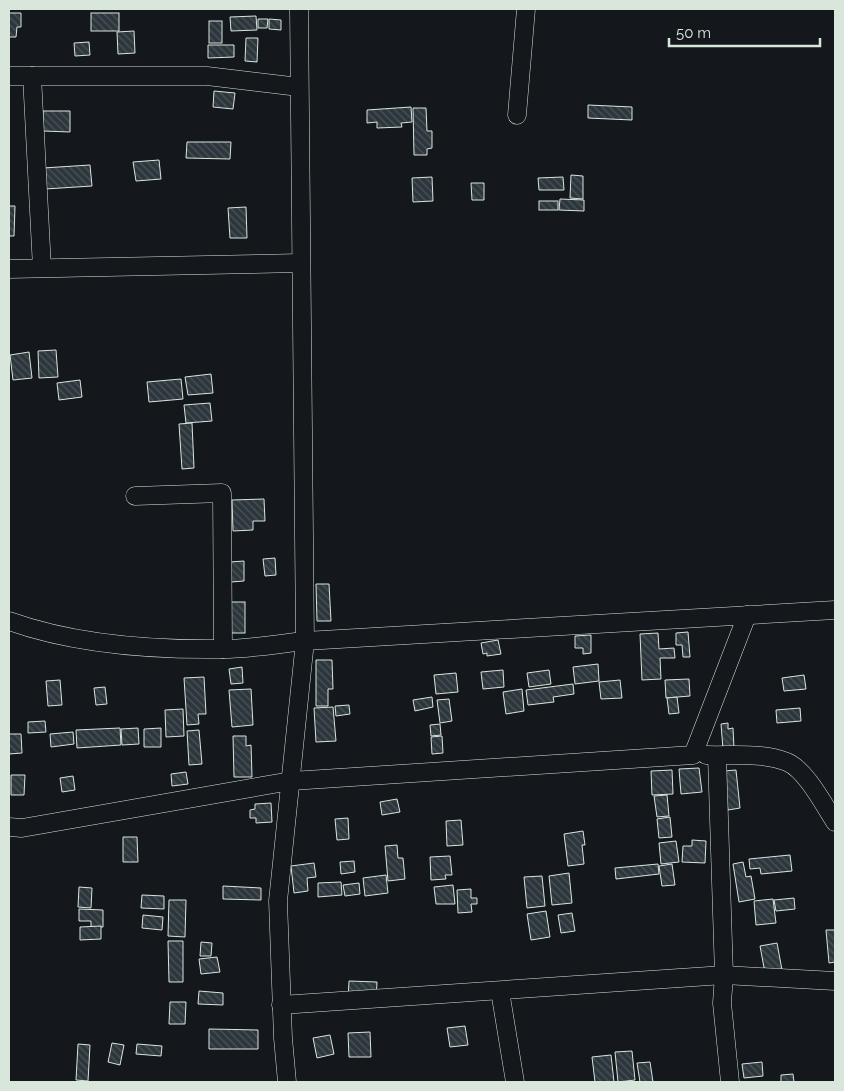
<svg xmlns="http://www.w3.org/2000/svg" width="844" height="1091" font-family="Raleway,sans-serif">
<defs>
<pattern id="building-back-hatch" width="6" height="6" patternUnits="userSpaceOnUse" patternTransform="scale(1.25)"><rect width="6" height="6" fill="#2c363c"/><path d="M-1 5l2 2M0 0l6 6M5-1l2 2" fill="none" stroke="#4a5358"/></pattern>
</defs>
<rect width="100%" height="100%" fill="#14181c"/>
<g fill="url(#building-back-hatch)" stroke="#d8e6dc">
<polygon points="9,13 21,13 21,27 17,27 16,37 9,37"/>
<rect x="91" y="13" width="28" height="18"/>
<polygon points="256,16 257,30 231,31 230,17"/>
<polygon points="258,19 268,19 267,28 258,28"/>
<polygon points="269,19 281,20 281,30 269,29"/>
<rect x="209" y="21" width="13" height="22"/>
<polygon points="134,31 135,53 118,54 117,32"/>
<polygon points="246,38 258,38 257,62 245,61"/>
<polygon points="89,42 90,55 75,56 74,43"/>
<polygon points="208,45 234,45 234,57 208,58"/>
<polygon points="214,91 235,93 233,109 213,107"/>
<polygon points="588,105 632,107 632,120 588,118"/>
<polygon points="411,107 412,122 401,123 402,127 377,128 377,122 367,123 367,110"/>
<polygon points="413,108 426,108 427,131 432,131 432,148 427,149 427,155 414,155"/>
<polygon points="43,111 70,111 70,132 43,131"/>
<polygon points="187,142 231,142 230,159 186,158"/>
<polygon points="159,160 161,179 136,181 133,162"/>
<polygon points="90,165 92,186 45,189 43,168"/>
<polygon points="571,175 583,176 583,199 570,198"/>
<polygon points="432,177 433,201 413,202 412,178"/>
<polygon points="563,177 564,190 539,190 538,178"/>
<polygon points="471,183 484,183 484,200 472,200"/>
<polygon points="560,199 584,200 584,211 559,210"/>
<rect x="539" y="201" width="19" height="9"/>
<polygon points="9,206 15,206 14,236 9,236"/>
<polygon points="246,207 247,238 230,238 228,208"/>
<polygon points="56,350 58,377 39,378 38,351"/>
<polygon points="29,352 32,378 13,380 10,355"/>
<polygon points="211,374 213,393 188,395 185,377"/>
<polygon points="181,379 183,399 149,402 147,382"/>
<polygon points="80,380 82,397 59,400 57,383"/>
<polygon points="210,403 212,421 186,423 184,405"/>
<polygon points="192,423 194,468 182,469 179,424"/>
<polygon points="264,499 265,521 253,521 253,530 233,531 232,500"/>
<polygon points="275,558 276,575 265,576 263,559"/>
<polygon points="244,561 244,581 231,582 230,562"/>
<polygon points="316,584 329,584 331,621 317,621"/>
<rect x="230" y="602" width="15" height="31"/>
<polygon points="688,632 690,657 683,657 682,645 676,645 676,633"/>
<polygon points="658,633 659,649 674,648 675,658 660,658 661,679 642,680 640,634"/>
<polygon points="591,635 591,653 583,654 583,648 575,648 575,636"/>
<polygon points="498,640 501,654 487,656 487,653 483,654 481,643"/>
<polygon points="316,660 332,660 333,689 328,689 328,706 316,706"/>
<polygon points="598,664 599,681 575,684 573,667"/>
<polygon points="242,667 243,683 231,684 229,669"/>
<polygon points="503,670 504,687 483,689 481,672"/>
<polygon points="549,670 551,684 529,687 527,673"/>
<polygon points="456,673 458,692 436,694 434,675"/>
<polygon points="804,675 806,689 784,691 782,678"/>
<polygon points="204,677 206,714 198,714 199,724 187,725 184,678"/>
<polygon points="689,679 690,696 666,698 665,680"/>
<polygon points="60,680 62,705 48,706 46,681"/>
<polygon points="620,680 622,698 601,699 599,682"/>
<polygon points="573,684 574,694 553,697 554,702 528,705 526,690"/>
<polygon points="105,687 107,704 96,705 94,688"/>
<polygon points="251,689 253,725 232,727 229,690"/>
<polygon points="522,689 524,711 506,714 503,692"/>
<polygon points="432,697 433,707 415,711 413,700"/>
<polygon points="677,697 679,713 669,714 667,698"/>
<polygon points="449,699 452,721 440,723 437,700"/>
<polygon points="349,705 350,714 336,716 335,706"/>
<polygon points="333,707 336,741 316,742 314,708"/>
<polygon points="800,708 801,721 777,723 776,710"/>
<polygon points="183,709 184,736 166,737 165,710"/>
<polygon points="45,721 46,732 28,733 28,722"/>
<polygon points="728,723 728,729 733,728 734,748 723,749 721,724"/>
<polygon points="440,724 441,735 431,736 430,725"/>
<polygon points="120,728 121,745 77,748 76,730"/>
<polygon points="138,728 139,744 122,745 121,729"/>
<polygon points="161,728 161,747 144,747 144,729"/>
<polygon points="199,730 202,764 189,765 187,731"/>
<polygon points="73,732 74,744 51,747 50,734"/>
<polygon points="9,734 21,734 22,753 9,754"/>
<polygon points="233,736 246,736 246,746 251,745 252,777 234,777"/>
<polygon points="442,736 443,753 432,754 431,737"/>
<polygon points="699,768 702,792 681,794 679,769"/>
<polygon points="672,770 673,794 652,795 651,771"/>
<polygon points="736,770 740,808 728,810 724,771"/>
<polygon points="186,772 188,784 172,786 171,774"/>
<polygon points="11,775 25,775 24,795 11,795"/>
<polygon points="73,776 75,790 62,792 60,778"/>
<polygon points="667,795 669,816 657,817 654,796"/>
<polygon points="397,799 400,812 382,815 380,802"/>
<polygon points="271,803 272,822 256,823 256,818 250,818 250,810 255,809 255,804"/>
<polygon points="670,817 672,837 659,838 657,819"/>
<polygon points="348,818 349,839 337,840 335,819"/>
<polygon points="461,820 463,845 447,846 446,821"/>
<polygon points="583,831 585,845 582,845 584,864 568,866 564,834"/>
<polygon points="123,837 137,837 138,862 123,862"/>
<polygon points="692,840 706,841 705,863 682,862 683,846 692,846"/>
<polygon points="676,841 679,862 661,864 659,843"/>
<polygon points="397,845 398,858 403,858 405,879 388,881 385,846"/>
<polygon points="790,855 792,871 761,874 760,868 750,869 749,859"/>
<polygon points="450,856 452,875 445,875 446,879 431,880 430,857"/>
<polygon points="354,861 355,872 341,874 340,862"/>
<polygon points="743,862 746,877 751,876 755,899 739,902 733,864"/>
<polygon points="314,863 316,877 307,878 308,891 294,893 291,866"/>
<polygon points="658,864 659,874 616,879 615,868"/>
<polygon points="672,864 675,885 662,886 659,866"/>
<polygon points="569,873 572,903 552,905 549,876"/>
<polygon points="386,875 388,893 365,896 363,878"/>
<polygon points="542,876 545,906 527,908 524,877"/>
<polygon points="341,882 342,895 318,897 318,883"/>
<polygon points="359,883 360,894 345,896 343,885"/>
<polygon points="453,885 455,904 436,904 434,887"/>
<polygon points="223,886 261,888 261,900 223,899"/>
<polygon points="79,887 92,888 91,908 78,907"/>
<polygon points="471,889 471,898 477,898 477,904 471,904 472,912 458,913 457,890"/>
<polygon points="142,895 164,896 164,909 141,908"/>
<polygon points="794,898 795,909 776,911 774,900"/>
<polygon points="773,899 776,923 756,925 754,901"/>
<polygon points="169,900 186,900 185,937 168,936"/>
<polygon points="79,909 103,910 103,927 91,927 91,921 79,921"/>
<polygon points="546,911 550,937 531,940 527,914"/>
<polygon points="572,913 575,931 561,933 558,915"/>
<polygon points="143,915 163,917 162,930 142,928"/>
<polygon points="101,926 101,939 80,940 80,927"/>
<polygon points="826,930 835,930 835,962 829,963"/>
<polygon points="168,941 183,941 183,982 169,982"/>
<polygon points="201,942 212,943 211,956 200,956"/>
<polygon points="777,943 782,970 765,973 760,946"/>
<polygon points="217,957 220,972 201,974 199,959"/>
<polygon points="349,981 377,982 376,1001 348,1000"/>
<polygon points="199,991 223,993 223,1005 198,1004"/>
<polygon points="170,1002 186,1002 185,1024 169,1024"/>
<polygon points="465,1026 468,1045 450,1047 447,1028"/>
<polygon points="209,1029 258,1030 258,1049 209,1049"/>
<polygon points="370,1032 371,1057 349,1057 348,1033"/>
<polygon points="330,1035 334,1054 317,1058 313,1038"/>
<polygon points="112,1043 124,1045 120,1065 108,1062"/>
<polygon points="78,1044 90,1045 88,1081 76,1080"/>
<polygon points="137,1044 162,1046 161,1056 136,1054"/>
<polygon points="632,1051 635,1080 618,1082 615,1052"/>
<polygon points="611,1055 614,1082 595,1082 592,1057"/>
<polygon points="650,1062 653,1082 640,1082 637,1063"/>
<polygon points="762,1062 763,1076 744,1078 742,1064"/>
<polygon points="793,1074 794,1082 781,1082 781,1075"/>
</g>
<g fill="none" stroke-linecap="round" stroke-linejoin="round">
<defs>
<g id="minor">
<polyline points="9,76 207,76 299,87"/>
<polyline points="32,76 42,268"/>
<polyline points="517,115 526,9"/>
<polyline points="9,269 300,263"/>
<polyline points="135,496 222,493 223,649"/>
<path d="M9 621C76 645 151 650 222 649 250 649 278 644 305 641L835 610"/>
<path d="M706 755C731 756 763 752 787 762 806 770 824 805 835 822"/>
<polyline points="717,756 724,975 722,1003 730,1082"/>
<polyline points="9,827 22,828 291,781 693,755 747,615"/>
<polyline points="500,991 515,1082"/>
<polyline points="281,1005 724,975 835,981"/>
<polyline points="287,1082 283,1038 278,901 305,641 299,9"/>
</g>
</defs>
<use href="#minor" stroke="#d8e6dc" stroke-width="19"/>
<use href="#minor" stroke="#14181c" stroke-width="18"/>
</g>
<rect width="844" height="1091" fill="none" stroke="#d8e6dc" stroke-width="20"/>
<path d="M669 38v8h151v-8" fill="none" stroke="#d8e6dc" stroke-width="2.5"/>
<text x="676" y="38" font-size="15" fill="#d8e6dc" stroke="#14181c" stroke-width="4" paint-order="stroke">50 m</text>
</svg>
